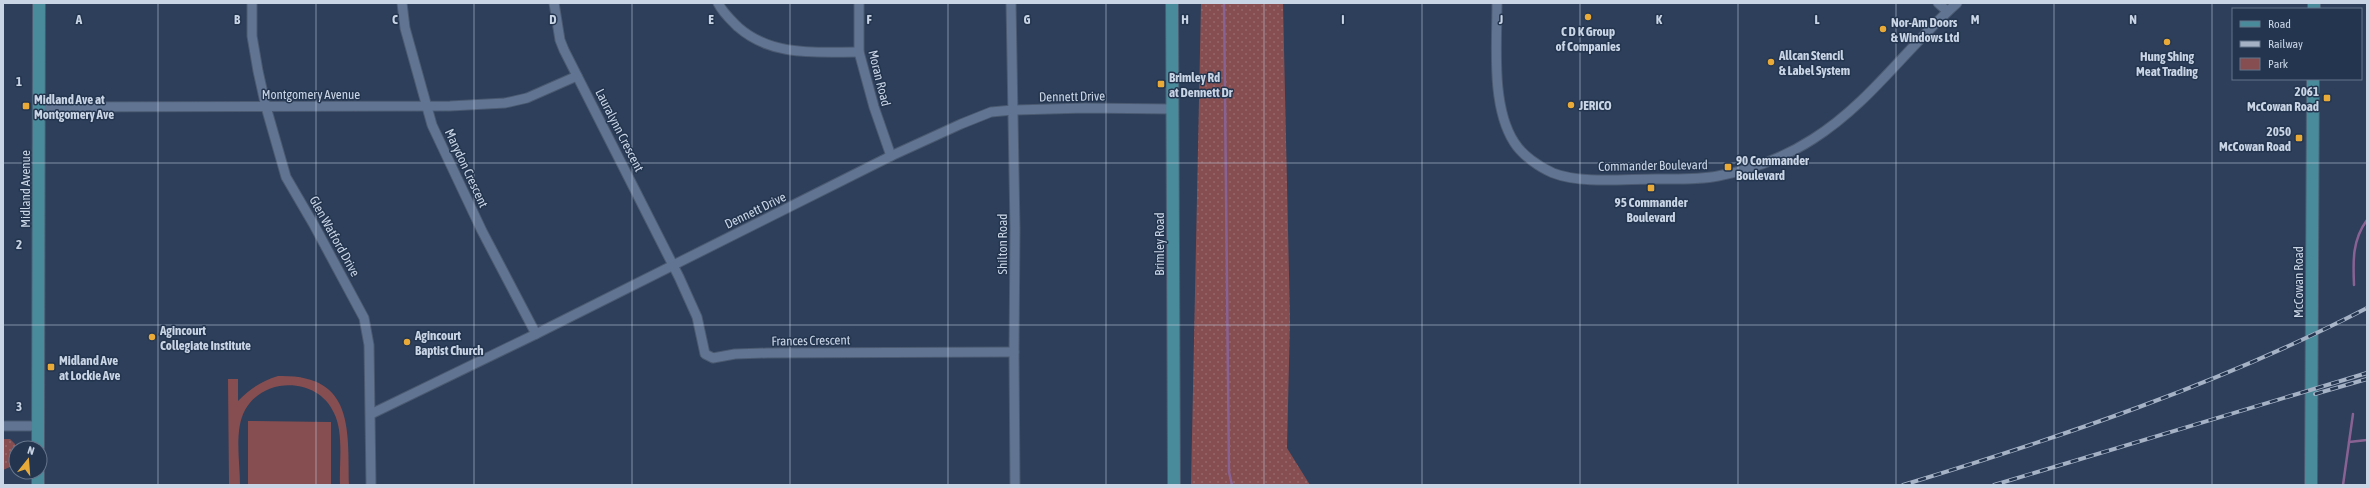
<svg xmlns="http://www.w3.org/2000/svg" width="2370" height="488" font-family="'Asap Condensed',sans-serif">
<defs>
<pattern id="green-dots" width="8" height="8" patternUnits="userSpaceOnUse"><rect width="8" height="8" fill="#864e50"/><path d="M2 2h.1M6 6h.1" fill="none" stroke="#966769" stroke-width="1.8" stroke-linecap="round"/></pattern>
</defs>
<rect width="100%" height="100%" fill="#2d3f5a"/>
<g fill="url(#green-dots)">
<polygon points="1201,3 1283,3 1290,320 1287,448 1310,485 1191,485"/>
<polygon points="3,439 10,439 15,444 15,462 10,467 3,470"/>
</g>
<g fill="#864e50">
<path d="M278 376C354 374 348 428 349 485H340C339 463 344 433 334 413 318 377 264 376 245 410 234 430 240 462 240 485H229L228 379H238V401C250 389 261 381 278 376Z"/>
<polygon points="248,421 331,422 331,485 248,485"/>
</g>
<g fill="none" stroke-linecap="round" stroke-linejoin="round">
<g stroke="#896294" stroke-width="2.5">
<polyline points="1224,3 1229,472 1232,485"/>
<path d="M2354 285C2353 262 2352 240 2367 220"/>
<polyline points="2349,442 2367,440"/>
<polyline points="2343,485 2353,414"/>
</g>
<defs>
<g id="minor">
<polyline points="252,3 252,36 258,71 266,107 286,177 314,225 364,318 369,345 371,485"/>
<polyline points="402,3 405,28 432,125 482,231 536,334"/>
<polyline points="554,3 560,40 564,50 679,277 697,317 705,354 713,358 735,354 767,353 1014,352"/>
<path d="M718 3C723 13 730 19 738 27 772 57 816 52 859 52"/>
<polyline points="859,3 859,52 874,107 891,156"/>
<polyline points="1011,3 1015,229 1014,352 1015,485"/>
<path d="M1497 3C1497 45 1491 106 1514 142 1522 155 1539 167 1553 173 1581 184 1624 179 1655 179 1675 179 1697 180 1718 176 1750 170 1785 157 1813 139 1870 103 1907 47 1957 3"/>
<polyline points="1938,3 1947,11"/>
<polyline points="40,107 450,106 505,103 527,98 577,76"/>
<polyline points="371,414 536,334 891,156 961,124 991,112 1013,110 1085,108 1171,109"/>
<polyline points="3,426 38,426"/>
</g>
<g id="major">
<polyline points="1172,3 1174,485"/>
<polyline points="2314,9 2314,3"/>
<polyline points="38,448 39,3"/>
<polyline points="38,472 38,485"/>
<polyline points="2311,485 2313,79"/>
</g>
</defs>
<use href="#minor" stroke="#4b5a71" stroke-width="11"/>
<use href="#major" stroke="#4b5a71" stroke-width="14"/>
<use href="#minor" stroke="#617593" stroke-width="9"/>
<use href="#major" stroke="#498b9a" stroke-width="12"/>
<defs>
<g id="rail">
<polyline points="2315,394 2367,379"/>
<path d="M1903 485C2061 437 2220 384 2367 308"/>
<polyline points="1994,485 2367,373"/>
</g>
</defs>
<use href="#rail" stroke="#a5b1c5" stroke-width="4"/>
<use href="#rail" stroke="#23354f" stroke-width="2.5" stroke-dasharray="8" stroke-linecap="butt"/>
</g>
<path fill="none" stroke="#c9d4e5" stroke-width="1" stroke-opacity="0.55" d="M158 3V485M316 3V485M474 3V485M632 3V485M790 3V485M948 3V485M1106 3V485M1264 3V485M1422 3V485M1580 3V485M1738 3V485M1896 3V485M2054 3V485M2212 3V485M3 163H2367M3 325H2367"/>
<g fill="#e9aa38" stroke="#23354f" stroke-width="1.5">
<circle cx="1588" cy="17" r="4"/>
<circle cx="1883" cy="29" r="4"/>
<circle cx="2167" cy="42" r="4"/>
<circle cx="1771" cy="62" r="4"/>
<rect x="1157" y="80" width="8" height="8" rx="2"/>
<rect x="2323" y="94" width="8" height="8" rx="2"/>
<circle cx="1571" cy="105" r="4"/>
<rect x="22" y="102" width="8" height="8" rx="2"/>
<rect x="2295" y="134" width="8" height="8" rx="2"/>
<rect x="1724" y="163" width="8" height="8" rx="2"/>
<rect x="1647" y="184" width="8" height="8" rx="2"/>
<circle cx="152" cy="337" r="4"/>
<circle cx="407" cy="342" r="4"/>
<rect x="47" y="363" width="8" height="8" rx="2"/>
</g>
<g text-anchor="middle" stroke-width="3" stroke-linejoin="round" paint-order="stroke">
<g font-size="13" font-weight="bold" fill="#c9d4e5" stroke="#23354f" text-anchor="start">
<text x="1891" y="27">Nor-Am Doors<tspan x="1891" dy="15">&amp; Windows Ltd</tspan></text>
<text x="1588" y="36" text-anchor="middle">C D K Group<tspan x="1588" dy="15">of Companies</tspan></text>
<text x="1779" y="60">Allcan Stencil<tspan x="1779" dy="15">&amp; Label System</tspan></text>
<text x="2167" y="61" text-anchor="middle">Hung Shing<tspan x="2167" dy="15">Meat Trading</tspan></text>
<text x="1169" y="82">Brimley Rd<tspan x="1169" dy="15">at Dennett Dr</tspan></text>
<text x="2319" y="96" text-anchor="end">2061<tspan x="2319" dy="15">McCowan Road</tspan></text>
<text x="34" y="104">Midland Ave at<tspan x="34" dy="15">Montgomery Ave</tspan></text>
<text x="1579" y="110">JERICO</text>
<text x="2291" y="136" text-anchor="end">2050<tspan x="2291" dy="15">McCowan Road</tspan></text>
<text x="1736" y="165">90 Commander<tspan x="1736" dy="15">Boulevard</tspan></text>
<text x="1651" y="207" text-anchor="middle">95 Commander<tspan x="1651" dy="15">Boulevard</tspan></text>
<text x="160" y="335">Agincourt<tspan x="160" dy="15">Collegiate Institute</tspan></text>
<text x="415" y="340">Agincourt<tspan x="415" dy="15">Baptist Church</tspan></text>
<text x="59" y="365">Midland Ave<tspan x="59" dy="15">at Lockie Ave</tspan></text>
</g>
<g font-size="13" fill="#c9d4e5" stroke="#23354f">
<text transform="translate(880 78) rotate(76)" y="5">Moran Road</text>
<text x="311" y="99">Montgomery Avenue</text>
<text transform="translate(1072 96) rotate(-1)" y="5">Dennett Drive</text>
<text transform="translate(620 130) rotate(63)" y="5">Lauralynn Crescent</text>
<text transform="translate(1653 165) rotate(-1)" y="5">Commander Boulevard</text>
<text transform="translate(467 168) rotate(65)" y="5">Marydon Crescent</text>
<text transform="translate(25 189) rotate(-90)" y="5">Midland Avenue</text>
<text transform="translate(755 210) rotate(-26)" y="5">Dennett Drive</text>
<text transform="translate(335 236) rotate(61)" y="5">Glen Watford Drive</text>
<text transform="translate(1002 244) rotate(-90)" y="5">Shilton Road</text>
<text transform="translate(1159 244) rotate(-90)" y="5">Brimley Road</text>
<text transform="translate(2298 282) rotate(-90)" y="5">McCowan Road</text>
<text transform="translate(811 340) rotate(-1)" y="5">Frances Crescent</text>
</g>
</g>
<g font-size="13" text-anchor="middle" font-weight="bold" fill="#c9d4e5" stroke="#23354f" stroke-width="3" stroke-linejoin="round" paint-order="stroke">
<text x="79" y="24">A</text>
<text x="237" y="24">B</text>
<text x="395" y="24">C</text>
<text x="553" y="24">D</text>
<text x="711" y="24">E</text>
<text x="869" y="24">F</text>
<text x="1027" y="24">G</text>
<text x="1185" y="24">H</text>
<text x="1343" y="24">I</text>
<text x="1501" y="24">J</text>
<text x="1659" y="24">K</text>
<text x="1817" y="24">L</text>
<text x="1975" y="24">M</text>
<text x="2133" y="24">N</text>
<text x="19" y="86">1</text>
<text x="19" y="249">2</text>
<text x="19" y="411">3</text>
</g>
<rect width="2370" height="488" fill="none" stroke="#c9d4e5" stroke-width="8"/>
<rect x="2232" y="8" width="130" height="72" fill="#23354f" stroke="#65758b"/>
<rect x="2240" y="21" width="20" height="6" fill="#498b9a" stroke="#65758b"/>
<text x="2268" y="28" font-size="12" fill="#c9d4e5">Road</text>
<rect x="2240" y="41" width="20" height="6" fill="#a5b1c5" stroke="#65758b"/>
<text x="2268" y="48" font-size="12" fill="#c9d4e5">Railway</text>
<rect x="2240" y="58" width="20" height="12" fill="#864e50" stroke="#65758b"/>
<text x="2268" y="68" font-size="12" fill="#c9d4e5">Park</text>
<g transform="translate(28 460) rotate(17)"><circle r="19" fill="#23354f" stroke="#65758b"/>
<path d="M0-3L7 15L0 10L-7 15Z" fill="#e9aa38"/>
<text y="-6" font-size="11" font-weight="bold" text-anchor="middle" fill="#c9d4e5">N</text>
</g>
</svg>
